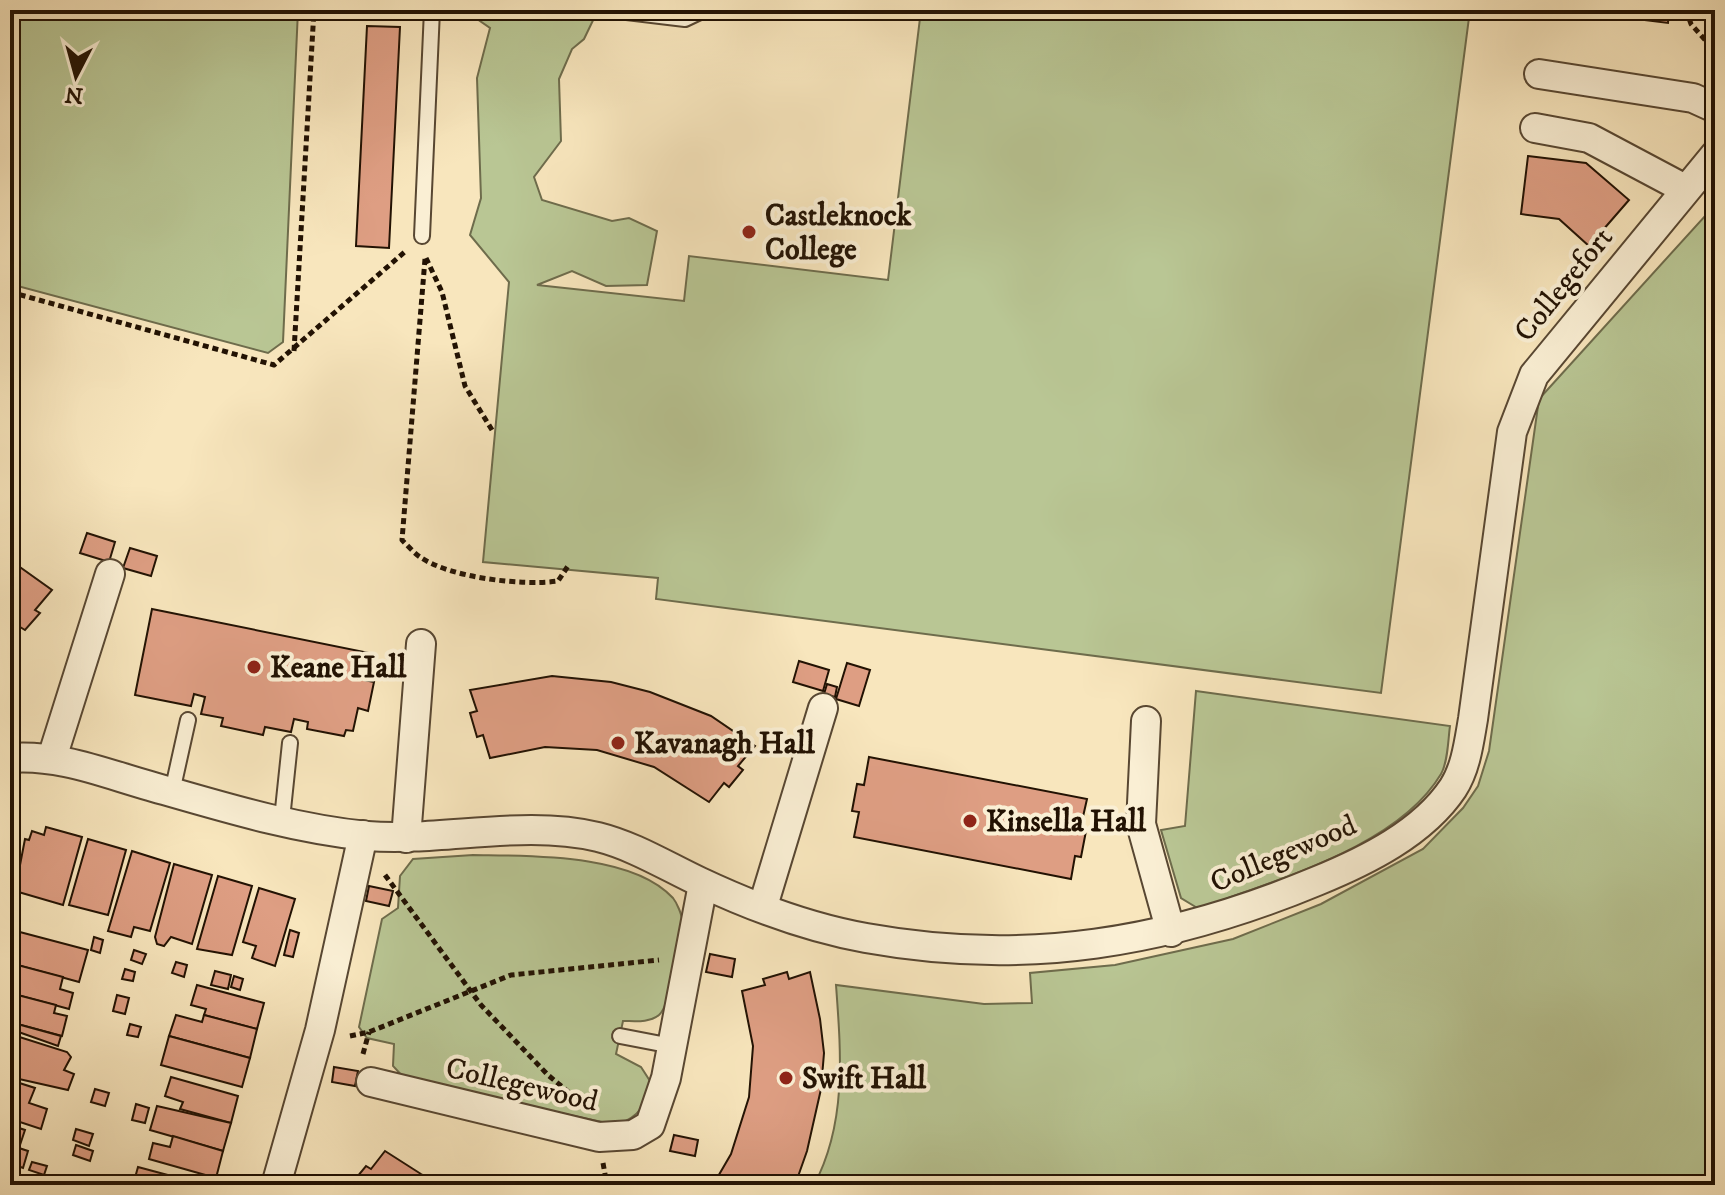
<svg xmlns="http://www.w3.org/2000/svg" width="1725" height="1195" font-family="'IM FELL DW Pica',serif">
<rect width="100%" height="100%" fill="#f8e6bd"/>
<filter id="stains"><feTurbulence type="fractalNoise" baseFrequency=".0025" numOctaves="4"/><feColorMatrix values="0 0 0 0 .2 0 0 0 0 .09 0 0 0 0 .02 0 0 0 .5 -.17"/></filter>
<radialGradient id="worn" r=".72"><stop offset=".6" stop-color="#630" stop-opacity="0"/><stop offset="1" stop-color="#630" stop-opacity=".3"/></radialGradient>
<g fill="#b9c694" stroke="#6e6c4c" stroke-width="2">
<polygon points="10,10 298,10 283,342 268,353 10,284"/>
<polygon points="464,10 598,10 584,39 572,49 559,79 561,141 534,177 542,200 612,221 629,218 657,231 647,285 606,286 572,271 537,285 684,301 689,256 888,280 921,10 1470,10 1381,693 656,599 658,578 483,562 509,282 470,235 481,198 477,78 490,28"/>
<path d="M1715 205V1185H814C847 1123 841 1053 836 985L984 1004 1032 1003 1030 973 1115 965 1233 939 1321 904 1423 849 1463 808 1478 786 1489 751 1539 399Z"/>
<path d="M1196 691 1450 726C1448 740 1448 762 1441 774 1397 848 1275 879 1199 909L1181 898 1161 830 1185 826Z"/>
<path d="M473 855C529 856 632 853 673 898 677 903 682 915 682 920 683 936 670 1006 659 1015 649 1023 635 1021 623 1021L616 1054 641 1067 650 1081C646 1105 640 1117 616 1125L406 1080 393 1066 394 1044 367 1038 359 1027 382 919 398 908 400 876 413 859Z"/>
</g>
<g fill="#de9e83" stroke="#221203" stroke-width="2">
<polygon points="1563,10 1669,10 1668,23"/>
<polygon points="367,26 400,27 389,248 356,246"/>
<polygon points="1528,156 1586,163 1629,200 1589,246 1559,219 1521,214"/>
<polygon points="87,533 115,542 109,562 80,553"/>
<polygon points="130,548 157,556 151,576 123,568"/>
<polygon points="10,560 52,590 35,610 40,613 25,630 20,627 10,639"/>
<polygon points="152,609 369,653 364,680 374,682 368,711 358,708 353,731 346,730 344,736 307,729 308,722 294,719 291,732 265,727 263,735 221,726 223,718 201,714 205,697 194,694 191,706 135,695"/>
<polygon points="799,661 829,670 823,691 793,682"/>
<polygon points="847,663 870,670 859,706 836,699"/>
<polygon points="552,676 611,682 650,692 711,716 755,746 738,766 743,770 729,787 724,783 709,802 654,767 597,750 545,747 490,758 483,735 477,737 470,713 477,711 470,690"/>
<polygon points="827,684 837,687 835,697 824,694"/>
<polygon points="869,757 1087,799 1080,830 1086,831 1081,857 1075,856 1071,879 854,837 859,812 852,811 857,784 864,785"/>
<polygon points="46,827 82,837 63,905 15,891 25,839 29,840 32,831 44,835"/>
<polygon points="88,839 126,850 108,915 69,905"/>
<polygon points="132,851 170,863 150,931 134,927 131,937 108,931"/>
<polygon points="174,864 212,875 192,944 171,937 164,946 157,944 155,937"/>
<polygon points="218,876 252,886 232,955 197,949"/>
<polygon points="369,886 393,891 389,906 366,901"/>
<polygon points="259,888 295,899 275,966 252,958 256,946 243,942"/>
<polygon points="290,930 299,933 293,957 284,955"/>
<polygon points="16,931 88,950 79,982 10,963"/>
<polygon points="94,937 103,940 100,953 91,950"/>
<polygon points="134,950 146,954 142,964 131,960"/>
<polygon points="710,954 735,959 732,977 706,972"/>
<polygon points="176,962 187,965 184,977 172,973"/>
<polygon points="10,963 63,977 60,989 73,993 69,1009 10,993"/>
<polygon points="125,969 135,972 133,981 122,979"/>
<polygon points="215,971 231,975 228,989 211,985"/>
<polygon points="787,972 789,979 810,972 820,1019 824,1053 821,1089 807,1151 795,1185 713,1185 731,1154 749,1097 753,1046 742,991 765,985 763,979"/>
<polygon points="234,976 243,979 240,990 231,987"/>
<polygon points="197,985 264,1003 257,1029 204,1015 206,1009 191,1005"/>
<polygon points="10,993 56,1005 54,1013 67,1016 62,1036 10,1022"/>
<polygon points="117,995 129,998 125,1014 113,1011"/>
<polygon points="176,1015 202,1022 204,1015 257,1029 250,1058 169,1036"/>
<polygon points="10,1022 61,1036 58,1046 10,1029"/>
<polygon points="130,1024 141,1027 138,1037 127,1035"/>
<polygon points="10,1034 67,1052 71,1057 64,1070 74,1074 68,1090 10,1077"/>
<polygon points="169,1036 250,1058 242,1087 161,1065"/>
<polygon points="334,1067 358,1071 355,1086 332,1082"/>
<polygon points="171,1077 238,1096 231,1123 180,1109 183,1102 165,1096"/>
<polygon points="10,1080 35,1088 29,1103 47,1109 41,1129 17,1121 16,1125 10,1124"/>
<polygon points="95,1089 109,1093 105,1106 91,1102"/>
<polygon points="136,1104 149,1108 145,1123 132,1120"/>
<polygon points="157,1106 231,1123 223,1151 150,1130"/>
<polygon points="10,1125 25,1130 19,1148 28,1151 23,1168 10,1163"/>
<polygon points="76,1129 93,1134 89,1146 73,1140"/>
<polygon points="674,1135 698,1140 695,1156 670,1151"/>
<polygon points="173,1136 223,1151 216,1178 149,1159 153,1143 170,1147"/>
<polygon points="76,1145 93,1151 90,1161 73,1155"/>
<polygon points="385,1151 421,1174 440,1185 352,1183 366,1166 371,1169"/>
<polygon points="32,1162 47,1166 44,1175 29,1170"/>
<polygon points="138,1167 205,1185 133,1185"/>
</g>
<g fill="none" stroke-linecap="round" stroke-linejoin="round">
<defs>
<g id="lane">
<polyline points="610,10 685,19 704,10"/>
<polyline points="422,236 432,10"/>
<polyline points="172,792 188,720"/>
<polyline points="282,819 290,743"/>
<polyline points="620,1036 672,1046"/>
</g>
<g id="street">
<polyline points="1539,74 1693,98 1715,108"/>
<polyline points="1535,128 1589,138 1685,189"/>
<polyline points="1146,721 1141,824 1171,932"/>
<path d="M10 758C58 754 104 773 150 786 220 806 294 829 367 836 442 842 524 819 598 837 634 846 666 866 700 882 751 906 810 928 866 938 1026 967 1168 943 1317 881 1366 861 1423 833 1453 788 1466 768 1469 742 1473 719L1512 432 1534 375 1715 155"/>
<polyline points="52,758 110,574"/>
<polyline points="406,838 421,644"/>
<polyline points="763,906 823,708"/>
<polyline points="371,1082 599,1137 633,1135 650,1125 666,1078 703,884"/>
<polyline points="276,1185 320,1030 363,835"/>
</g>
</defs>
<use href="#lane" stroke="#584732" stroke-width="18"/>
<use href="#street" stroke="#584732" stroke-width="32"/>
<g stroke="#221203" stroke-width="5" stroke-dasharray="6 4" stroke-linecap="butt">
<polyline points="1686,10 1691,24 1715,51"/>
<polyline points="426,258 442,292 465,386 492,430"/>
<path d="M425 259 402 540C407 545 414 553 420 557 451 578 522 586 558 581L568 566"/>
<polyline points="10,292 274,365 407,250"/>
<polyline points="294,351 314,10"/>
<polyline points="385,875 481,1005 548,1075 578,1100"/>
<polyline points="350,1036 369,1032 511,975 659,960"/>
<polyline points="363,1054 369,1032"/>
<polyline points="603,1163 607,1185"/>
</g>
<use href="#lane" stroke="#faefd4" stroke-width="14"/>
<use href="#street" stroke="#faefd4" stroke-width="28"/>
</g>
<g fill="#8f2418" stroke="#faefd4" stroke-width="3">
<circle cx="749" cy="232" r="8"/>
<circle cx="254" cy="667" r="8"/>
<circle cx="618" cy="743" r="8"/>
<circle cx="970" cy="821" r="8"/>
<circle cx="786" cy="1078" r="8"/>
</g>
<g text-anchor="middle" stroke-width="8" stroke-linejoin="round" paint-order="stroke">
<g font-size="30" font-weight="bold" fill="#221203" stroke="#faefd4" text-anchor="start">
<text x="765" y="225">Castleknock<tspan x="765" dy="34">College</tspan></text>
<text x="270" y="677">Keane Hall</text>
<text x="634" y="753">Kavanagh Hall</text>
<text x="986" y="831">Kinsella Hall</text>
<text x="802" y="1088">Swift Hall</text>
</g>
<g font-size="30" fill="#221203" stroke="#faefd4">
<text transform="translate(1563 284) rotate(-51)" y="10">Collegefort</text>
<text transform="translate(1283 853) rotate(-23)" y="10">Collegewood</text>
<text transform="translate(522 1084) rotate(13)" y="10">Collegewood</text>
</g>
</g>
<rect width="1725" height="1195" fill="none" stroke="#f8e6bd" stroke-width="40"/>
<rect x="12" y="12" width="1701" height="1171" fill="none" stroke="#221203" stroke-width="4"/>
<rect x="20" y="20" width="1685" height="1155" fill="none" stroke="#221203" stroke-width="2"/>
<g transform="translate(76 76) rotate(186)" stroke="#faefd4" stroke-width="6" paint-order="stroke">
<path d="M0-6L14 30L0 20L-14 30Z" fill="#221203"/>
<text y="-12" font-size="22" font-weight="bold" text-anchor="middle" fill="#221203">N</text>
</g>
<rect width="100%" height="100%" filter="url(#stains)"/>
<rect width="100%" height="100%" fill="url(#worn)"/>
</svg>
